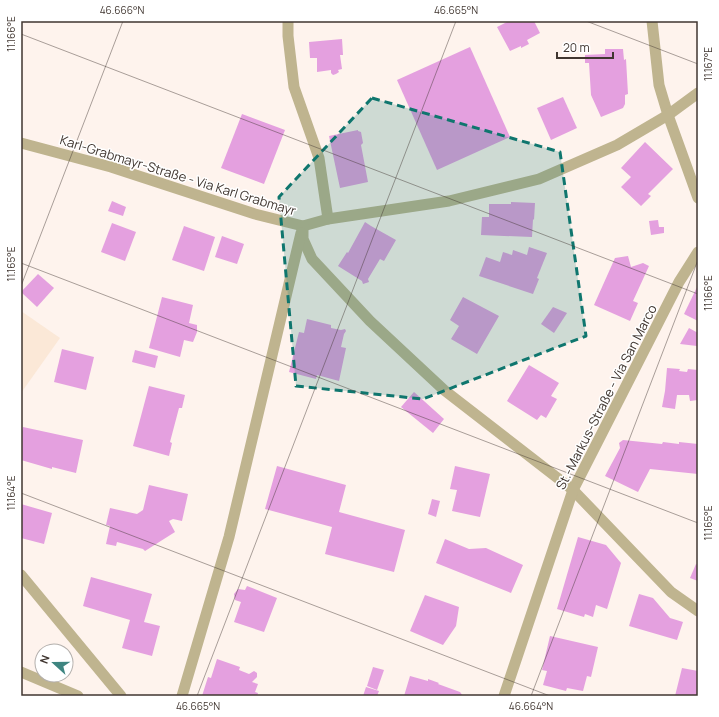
<svg xmlns="http://www.w3.org/2000/svg" width="719" height="717" font-family="Manrope,sans-serif">
<rect width="100%" height="100%" fill="#fef3ed"/>
<polygon fill="#fbe8d7" points="21,311 60,338 21,393"/>
<g fill="#e4a0df">
<polygon points="509,21 534,21 540,33 527,40 529,44 521,48 521,46 510,51 497,27"/>
<polygon points="342,39 343,55 340,55 342,69 338,70 339,72 336,74 333,75 331,73 331,70 317,72 317,58 310,58 309,42"/>
<polygon points="470,47 510,137 437,170 397,80"/>
<polygon points="605,49 623,49 624,60 626,59 628,94 625,95 625,104 623,108 601,117 591,95 589,63 585,63 585,55 605,54"/>
<polygon points="563,97 577,128 551,140 537,108"/>
<polygon points="242,114 285,130 264,184 221,168"/>
<polygon points="358,130 358,131 361,132 363,143 361,145 368,182 340,188 329,136"/>
<polygon points="645,142 673,169 648,194 651,196 641,206 621,187 631,177 621,168"/>
<polygon points="112,201 126,207 123,216 108,211"/>
<polygon points="511,202 535,203 534,220 533,219 532,237 481,235 482,217 489,217 489,204 511,204"/>
<polygon points="658,220 659,227 664,227 664,233 651,235 649,221"/>
<polygon points="365,222 371,226 396,240 384,261 380,259 368,279 369,282 363,284 362,281 338,266 347,252 348,253"/>
<polygon points="112,223 136,232 125,261 101,252"/>
<polygon points="184,226 215,237 204,271 172,260"/>
<polygon points="222,236 244,244 237,264 215,257"/>
<polygon points="529,247 547,253 537,278 539,279 533,294 479,276 486,257 500,262 503,252 512,255 513,250 527,255"/>
<polygon points="628,256 631,267 643,263 649,266 633,301 638,303 630,321 594,305 615,258"/>
<polygon points="38,274 54,288 37,307 21,292"/>
<polygon points="698,285 698,321 684,314"/>
<polygon points="162,297 193,305 189,323 197,325 197,332 193,342 184,340 180,357 149,348"/>
<polygon points="463,297 499,316 477,354 451,339 459,326 450,320"/>
<polygon points="553,307 567,313 554,333 541,324"/>
<polygon points="307,319 331,325 331,328 341,330 345,329 346,331 344,334 341,347 346,348 339,381 317,375 316,379 289,372 299,332 304,333"/>
<polygon points="689,328 698,333 698,344 697,346 680,344"/>
<polygon points="62,349 94,357 86,390 54,382"/>
<polygon points="135,350 158,356 155,368 132,362"/>
<polygon points="529,365 559,383 551,396 557,399 546,418 541,415 537,420 507,401"/>
<polygon points="667,368 680,369 679,371 687,372 688,369 698,370 698,400 690,401 689,395 677,395 675,409 662,407 665,391"/>
<polygon points="149,386 185,395 182,408 179,408 170,442 172,443 169,456 133,446"/>
<polygon points="414,392 444,419 433,433 401,407"/>
<polygon points="23,427 83,440 76,473 52,467 52,469 21,460 21,436"/>
<polygon points="623,440 662,444 663,442 679,444 679,442 698,444 698,474 650,469 638,492 605,476 620,448 619,443"/>
<polygon points="277,466 346,485 339,512 405,530 394,572 325,554 332,527 265,509"/>
<polygon points="455,466 490,474 480,517 452,511 457,490 450,489"/>
<polygon points="149,485 188,494 182,521 173,519 169,521 175,532 145,551 143,549 117,542 116,546 106,544 110,526 106,525 110,508 137,514 143,510"/>
<polygon points="432,499 440,501 436,517 428,514"/>
<polygon points="21,504 52,513 44,544 21,538"/>
<polygon points="578,537 606,545 621,563 607,609 596,605 593,617 585,614 584,617 557,609"/>
<polygon points="445,539 469,549 486,548 523,565 511,593 436,563"/>
<polygon points="696,564 698,565 698,581 690,578"/>
<polygon points="91,577 152,594 144,622 160,626 152,656 122,648 130,620 83,606"/>
<polygon points="247,586 277,598 264,632 234,622 241,602 235,600 234,594 238,589 245,590"/>
<polygon points="639,594 653,598 670,618 683,622 677,640 629,626"/>
<polygon points="425,595 459,607 456,626 443,645 410,631"/>
<polygon points="550,636 598,647 591,677 587,676 583,691 567,688 566,691 543,685 547,671 542,670"/>
<polygon points="217,659 240,667 239,670 249,674 254,671 257,673 257,677 252,682 258,684 255,692 258,693 257,696 202,696 208,677 211,678"/>
<polygon points="373,667 384,670 377,690 367,686"/>
<polygon points="682,668 698,671 698,696 675,696"/>
<polygon points="410,676 428,681 428,679 439,683 438,684 460,692 463,696 404,696"/>
<polygon points="366,687 379,691 377,696 363,696"/>
</g>
<g fill="none" stroke-linecap="round" stroke-linejoin="round">
<g stroke="#bfb48f" stroke-width="11">
<polyline points="288,21 288,36 294,87 319,158 328,219"/>
<polyline points="652,21 659,85 668,115 698,198"/>
<polyline points="21,143 111,167 255,214 303,226 328,219 449,201 539,179 617,145 668,115 698,93"/>
<polyline points="303,226 303,239 312,259 370,321 444,390 573,490 671,592 698,611"/>
<polyline points="21,575 121,696"/>
<polyline points="21,672 78,696"/>
<polyline points="182,696 229,537 301,233"/>
<polyline points="504,696 573,490 679,282 698,252"/>
</g>
</g>
<path fill="#0f766e" fill-opacity="0.2" stroke="#0f766e" stroke-width="3" stroke-dasharray="8 5" stroke-linejoin="round" d="M372 98 560 152 586 336 423 399 296 386 279 197Z"/>
<path fill="none" stroke="#403630" stroke-width="1" stroke-opacity="0.45" d="M586 21 698 64M21 34 698 294M21 263 698 523M21 286 123 21M21 493 550 696M197 696 456 21M531 696 698 260"/>
<g text-anchor="middle" stroke-width="3" stroke-linejoin="round" paint-order="stroke">
<g font-size="13" fill="#403630" stroke="#fff">
<text transform="translate(178 175) rotate(17)" y="5">Karl-Grabmayr-Straße - Via Karl Grabmayr</text>
<text transform="translate(606 397) rotate(-63)" y="5">St.-Markus-Straße - Via San Marco</text>
</g>
</g>
<rect width="719" height="717" fill="none" stroke="#ffffff" stroke-width="44"/>
<g transform="translate(54 663) rotate(291)"><circle r="19" fill="#ffffff" stroke="#b3afac"/>
<path d="M0-3L7 15L0 10L-7 15Z" fill="#3e8580"/>
<text y="-6" font-size="11" font-weight="bold" text-anchor="middle" fill="#403630">N</text>
</g>
<path d="M557 52v6h56v-6" fill="none" stroke="#403630" stroke-width="2"/>
<text x="563" y="52" font-size="12" fill="#403630" stroke="#ffffff" stroke-width="3" paint-order="stroke">20 m</text>
<rect x="22" y="22" width="675" height="673" fill="none" stroke="#403630" stroke-width="1.5"/>
<g font-size="10" text-anchor="middle" fill="#403630">
<text x="122" y="14">46.666°N</text>
<text x="456" y="14">46.665°N</text>
<text transform="translate(11 34) rotate(-90)" y="4">11.166°E</text>
<text transform="translate(708 64) rotate(-90)" y="4">11.167°E</text>
<text transform="translate(11 264) rotate(-90)" y="4">11.165°E</text>
<text transform="translate(708 293) rotate(-90)" y="4">11.166°E</text>
<text transform="translate(11 493) rotate(-90)" y="4">11.164°E</text>
<text transform="translate(708 523) rotate(-90)" y="4">11.165°E</text>
<text x="198" y="710">46.665°N</text>
<text x="531" y="710">46.664°N</text>
</g>
</svg>
